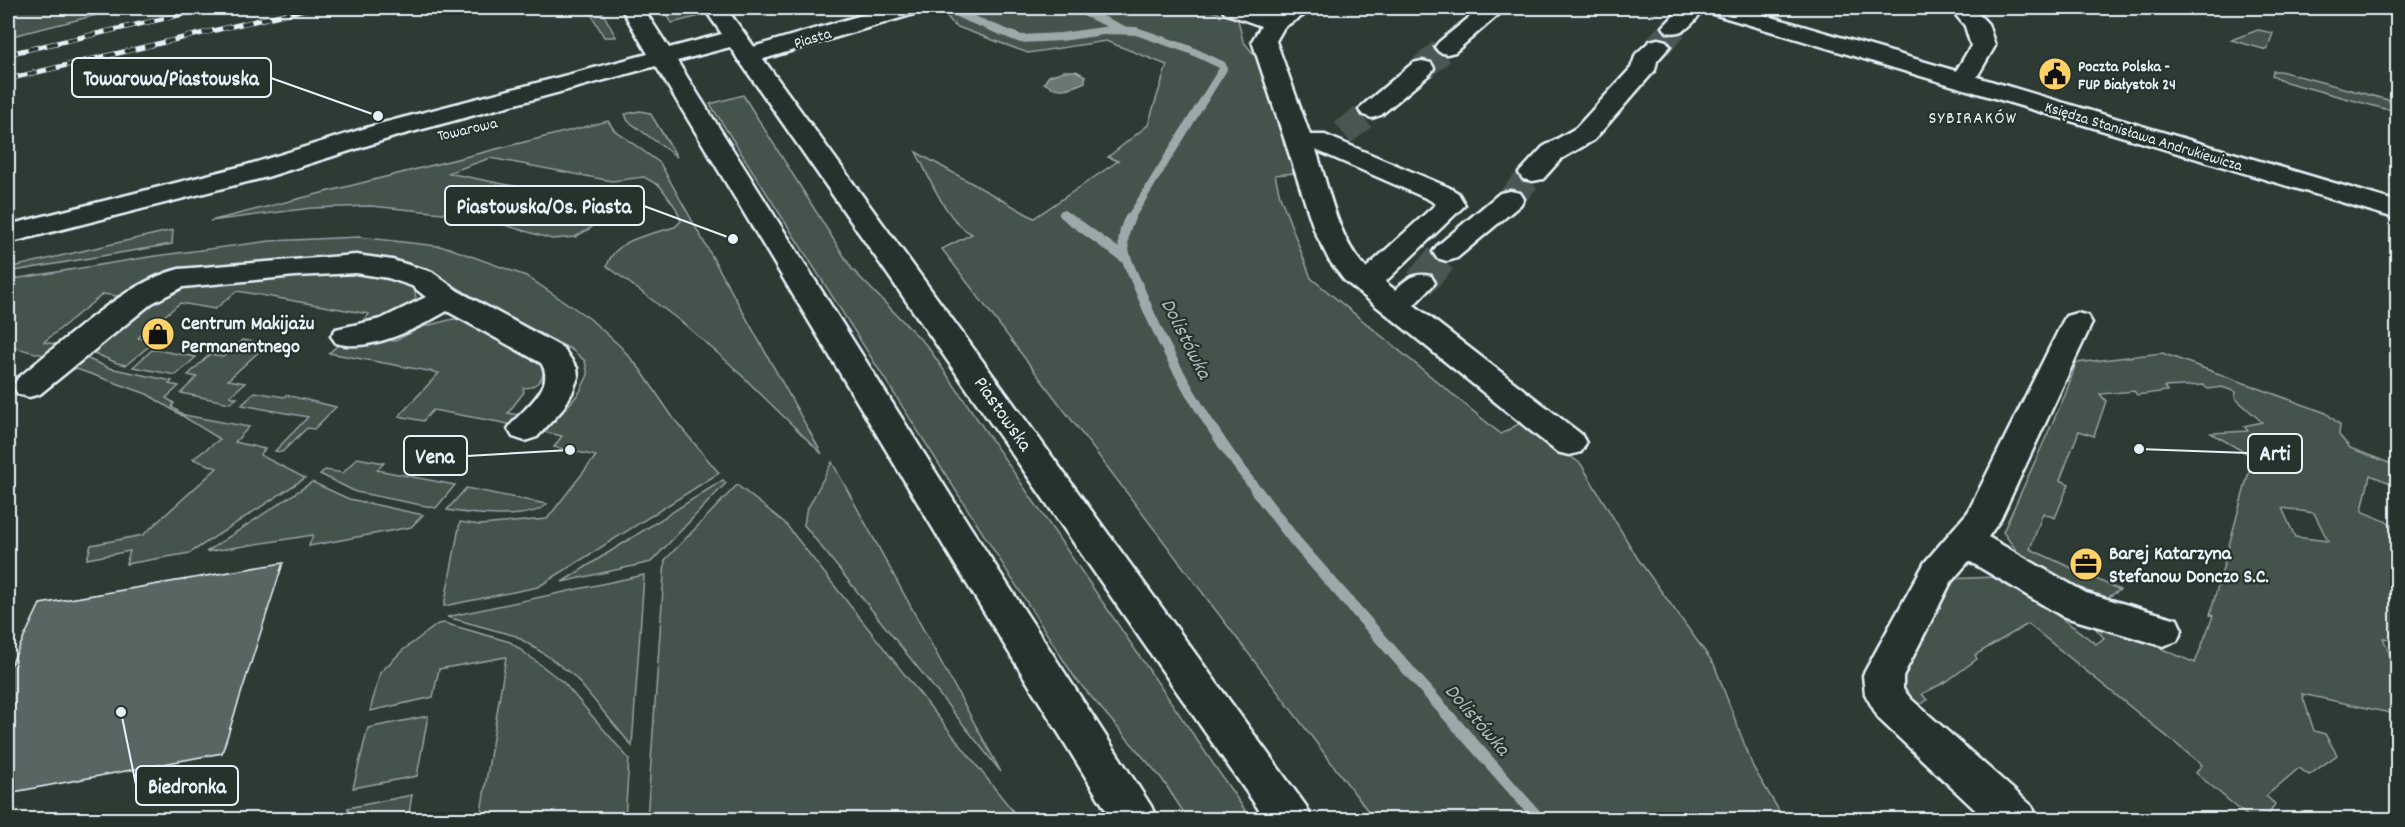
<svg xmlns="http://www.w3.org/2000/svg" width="2405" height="827" font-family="Dekko,sans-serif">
<rect width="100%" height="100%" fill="#2e3b35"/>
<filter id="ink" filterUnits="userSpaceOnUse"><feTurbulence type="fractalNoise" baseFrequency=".0167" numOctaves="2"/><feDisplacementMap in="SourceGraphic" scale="12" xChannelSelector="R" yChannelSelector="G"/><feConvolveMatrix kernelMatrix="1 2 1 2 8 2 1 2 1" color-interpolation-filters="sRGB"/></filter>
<g filter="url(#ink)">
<g fill="#45524e" stroke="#96a2a3" stroke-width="1.5" fill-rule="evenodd">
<polygon points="8,8 125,8 8,37"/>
<polygon points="588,8 600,8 616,37 604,37"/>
<polygon points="662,8 694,8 700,16 672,23"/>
<path d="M966 8H1204L1238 20 1243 41 1256 57 1294 173 1275 175 1280 196 1311 278 1501 434 1522 422 1581 464 1638 559 1714 664 1753 767 1784 819H1374L942 249 972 234C947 223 929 176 916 152L1034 218 1118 161 1108 157 1148 125 1167 65 1106 41 1028 53 955 26 945 14Z"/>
<polygon points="2258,30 2273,33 2267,50 2231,40"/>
<polygon points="2273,71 2280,71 2388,100 2394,105 2393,109 2385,109 2286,82 2272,75"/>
<polygon points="743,95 852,269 928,347 1251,819 1188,819 1162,779 1075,678 710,104"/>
<polygon points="640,111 650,113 677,157 628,121 625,114"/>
<path d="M608 121 614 130 660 163 822 454 729 363 684 324 607 266C615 238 650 235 675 227L681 221 676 208 660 186 644 177 612 181 490 158 448 173 589 201 598 207 600 218 591 228 575 237 552 239 474 216 371 206 311 208 210 221Z"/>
<polygon points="173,230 172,244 8,272 8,268"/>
<path d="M359 237 446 247 526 276 589 318 620 346 640 369 674 419 719 473 538 587 444 606 460 522 480 525 547 519 596 456 554 447 562 436 499 422 433 410 423 421 399 416 439 373 329 353 337 346 364 337 395 341 422 327 453 319 465 320 541 363C548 376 537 388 523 388L524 392 508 413 554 422 579 393 588 375 585 361 572 350 483 303 423 267 368 257 279 261 181 270 124 297 103 294 44 342 65 346 51 357 8 346V280L155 256 270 241Z"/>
<path d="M351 273 402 282 414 288 416 298C405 315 382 317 363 321L369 314 237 291 215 309 180 303 138 338 154 342 126 365 117 363 87 350 169 288 221 280Z"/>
<polygon points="242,340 267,344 228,380 245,383 230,396 237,398 230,403 181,393 197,377 188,375 210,354 223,357"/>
<polygon points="152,350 156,350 196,357 176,375 133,367"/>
<path d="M2162 353 2326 413 2340 425 2339 435 2350 448 2397 466V481L2393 484 2370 475 2362 510 2363 512 2397 526V640L2383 638 2397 671V708L2390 713 2302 694 2314 731 2325 734 2337 755 2309 775 2299 768 2266 796 2275 804 2266 819H2251L2196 773 2202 765 2028 624 1975 655 1977 659 1947 681 1922 694 1927 700 1911 711 1905 704 1900 681 1948 579 1995 577 2019 586 2096 644 2104 638 2085 616 2195 663 2213 616 2210 615 2253 457 2211 433 2248 431 2244 426 2262 422 2235 398 2236 392 2222 387 2208 389 2203 385 2164 387 2167 391 2137 395 2134 391 2100 394 2106 401 2094 436 2079 431 2060 480 2069 484 2055 518 2043 513 2030 549 2120 590 2102 601 2026 564 2003 532 2066 393 2076 363ZM2282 508 2314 513 2328 541 2295 537Z"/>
<polygon points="81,356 109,368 172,381 169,384 179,386 166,398 174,403 172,407 184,415 249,427 235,442 265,449 260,455 305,478 190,553 126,564 130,551 87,559 91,545 143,535 217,468 193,459 220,439 147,394 68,366"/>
<polygon points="255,392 284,397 286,395 336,407 314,429 307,428 282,452 275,451 308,417 242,405"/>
<polygon points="357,458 384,463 377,470 455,485 436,508 356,492 320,474 325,470 343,473"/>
<polygon points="832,462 1001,772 804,525 806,512"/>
<polygon points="723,480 726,483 651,562 562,582"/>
<polygon points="312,482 349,499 423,515 411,527 309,546 313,535 206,552"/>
<polygon points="737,485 784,522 1019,819 647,819 665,560"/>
<path d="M466 488 541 503 547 504C532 521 469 514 447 510Z"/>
<polygon points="644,575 632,746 574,676 546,655 516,636 447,617"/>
<polygon points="444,623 510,642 537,662 564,683 629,759 625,819 480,819 506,657 439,669 433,697 370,711 380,673 403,650 438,624"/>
<polygon points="428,716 417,776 353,788 368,728"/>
<polygon points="412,795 408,819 346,819 348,808"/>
</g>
<path fill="#6b7775" stroke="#9da8a9" stroke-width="1.5" d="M1064 71H1076L1085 76V82C1069 89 1059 93 1044 83L1049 76Z"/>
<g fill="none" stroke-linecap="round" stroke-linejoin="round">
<g stroke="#9da8a9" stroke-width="8">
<polyline points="951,8 961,15 1021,39 1061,37 1110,30 1136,31 1188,49 1222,65 1223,69 1129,220"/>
<polyline points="1075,8 1122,29"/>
<polyline points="1063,214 1071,220"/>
</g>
<g stroke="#9da8a9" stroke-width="10">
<polyline points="1069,218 1126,259"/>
<path d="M1130 218C1125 226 1122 240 1124 249 1126 262 1134 276 1139 288 1167 359 1210 431 1257 491"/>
</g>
<polyline stroke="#9da8a9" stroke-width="12" points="1256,490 1296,542 1540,820"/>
</g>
<polygon fill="#596563" stroke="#e8f1f8" stroke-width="1.5" points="283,563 222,753 8,793 8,671 40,604"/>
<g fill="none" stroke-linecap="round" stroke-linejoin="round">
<g stroke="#4a5652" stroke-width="26" stroke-dasharray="26 13" stroke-linecap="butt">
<polyline points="1658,46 1675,27"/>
<polyline points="1422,68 1447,47"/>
<polyline points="1343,133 1372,110"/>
<polyline points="1510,199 1533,173"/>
</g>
<polyline stroke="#4a5652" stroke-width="32" stroke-dasharray="32 16" stroke-linecap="butt" points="1420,283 1447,252"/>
<defs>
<g id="minor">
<polygon points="886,8 920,8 917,13 757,61 748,63 739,61 736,56 739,51"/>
<path d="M1222 8H1253L1273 14 1284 8H1310L1307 13 1284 27 1276 41 1310 135H1325L1448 187 1458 193 1465 205 1385 282 1395 290C1407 279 1414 272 1431 276L1435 283 1414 305 1581 434 1586 443 1581 452 1569 455 1557 452 1344 280 1329 260 1315 232 1252 41 1261 26 1225 13ZM1316 150 1428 199 1436 204 1366 268C1337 238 1329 189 1316 150Z"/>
<polygon points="1481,8 1506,8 1455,52 1447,54 1439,52 1435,47 1439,42"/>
<path d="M1681 8H1704C1695 22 1684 36 1667 32L1663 27Z"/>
<polygon points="1707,8 1741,8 1956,71 1971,46 1965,26 1950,8 1973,8 1988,24 1995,46 1977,77 2398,202 2398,219 1710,13"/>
<polygon points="1658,39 1666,41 1670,46 1657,61 1655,70 1594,140 1561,159 1543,179 1533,181 1523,179 1519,173 1543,147 1576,128 1631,68 1636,54 1650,41"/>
<polygon points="1422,61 1431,63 1434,68 1431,73 1381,115 1372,118 1363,115 1359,110 1363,105 1413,63"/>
<polygon points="1510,191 1520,193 1524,199 1520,205 1457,258 1447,261 1437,258 1433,252 1437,246 1500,193"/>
<path d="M356 255 392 260 432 272 458 291 563 348 577 368 578 377 572 393 562 410 537 437 525 441 513 437 508 429C520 410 558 388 541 363L447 311C418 328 369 353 336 343L331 336 336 329 381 319 426 297 412 286 388 278 356 273 295 276 183 287 152 303 40 394 29 397 18 394 13 386 18 378C63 342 123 283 179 269Z"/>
<polygon points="2077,313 2088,316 2092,323 2000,520 1988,537 2086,593 2177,619 2182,630 2177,641 2163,646 2075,620 2062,616 1969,561 1951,582 1903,676 1903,689 1911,699 2032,806 2038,820 1986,820 1879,719 1865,694 1863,675 1925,562 1968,512 2062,323 2066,316"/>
</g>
<polygon id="secondary" points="621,8 643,8 669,48 722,34 704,8 726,8 1306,806 1312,820 1266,820 730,47 677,61 969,525 1151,806 1157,820 1112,820 943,545 656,66 397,136 267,177 8,243 8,225 247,165 379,124 648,54"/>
</defs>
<use href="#minor" stroke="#e8f1f8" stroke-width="5"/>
<use href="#secondary" stroke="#e8f1f8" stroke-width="5"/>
<use href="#minor" fill="#26332d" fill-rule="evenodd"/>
<use href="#secondary" fill="#26332d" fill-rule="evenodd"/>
<defs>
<g id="rail">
<polyline points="8,54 210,8"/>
<polyline points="8,79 310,8"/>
</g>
</defs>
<use href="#rail" stroke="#e8f1f8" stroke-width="5"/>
<use href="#rail" stroke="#26332d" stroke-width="4" stroke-dasharray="10" stroke-linecap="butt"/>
</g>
</g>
<defs>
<symbol id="civic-disc" viewBox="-11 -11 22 22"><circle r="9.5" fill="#ffd166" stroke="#26332d"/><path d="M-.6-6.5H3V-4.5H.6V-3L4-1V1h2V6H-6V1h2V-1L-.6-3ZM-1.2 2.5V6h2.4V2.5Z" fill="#111"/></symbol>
<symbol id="shop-disc" viewBox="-11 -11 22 22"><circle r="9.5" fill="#ffd166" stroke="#26332d"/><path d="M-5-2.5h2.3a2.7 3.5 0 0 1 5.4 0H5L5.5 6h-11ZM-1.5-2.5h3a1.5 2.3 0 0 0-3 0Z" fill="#111"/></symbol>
<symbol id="office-disc" viewBox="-11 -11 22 22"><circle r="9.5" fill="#ffd166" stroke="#26332d"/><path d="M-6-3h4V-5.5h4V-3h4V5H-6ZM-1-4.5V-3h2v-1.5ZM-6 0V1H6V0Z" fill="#111"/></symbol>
</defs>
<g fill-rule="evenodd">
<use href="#civic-disc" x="2036" y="55" width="38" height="38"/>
<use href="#shop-disc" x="139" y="315" width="38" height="38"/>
<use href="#office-disc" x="2067" y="545" width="38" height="38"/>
</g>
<g text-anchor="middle" stroke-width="4.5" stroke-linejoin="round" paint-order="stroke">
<g font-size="16" fill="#e8f1f8" stroke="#26332d">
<text transform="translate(812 37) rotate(-17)" y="6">Piasta</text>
<text transform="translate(467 128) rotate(-13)" y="6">Towarowa</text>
<text transform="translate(2144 135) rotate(17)" y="6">Księdza Stanisława Andrukiewicza</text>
</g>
<g font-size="16" font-weight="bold" fill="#e8f1f8" stroke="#26332d" text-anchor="start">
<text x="2078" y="71">Poczta Polska -<tspan x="2078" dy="18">FUP Białystok 24</tspan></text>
</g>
<g font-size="18" letter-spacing="1.5" fill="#e8f1f8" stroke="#26332d">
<text x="1973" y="123">SYBIRAKÓW</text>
</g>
<g font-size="20" font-weight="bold" fill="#e8f1f8" stroke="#26332d" text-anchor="start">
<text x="181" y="329">Centrum Makijażu<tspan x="181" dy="23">Permanentnego</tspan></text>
<text x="2109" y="559">Barej Katarzyna<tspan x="2109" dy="23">Stefanow Donczo S.C.</tspan></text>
</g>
<g font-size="20" fill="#e8f1f8" stroke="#26332d">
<text transform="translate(1004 413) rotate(55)" y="7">Piastowska</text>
</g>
<g font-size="21" font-style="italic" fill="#b0babd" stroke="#26332d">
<text transform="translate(1187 338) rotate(63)" y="7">Dolistówka</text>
<text transform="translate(1478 719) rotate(49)" y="7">Dolistówka</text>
</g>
</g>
<path fill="none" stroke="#e8f1f8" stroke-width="2" d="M378 116L271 78M733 239L644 206M2139 449L2248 453M570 450L467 456M121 712L136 785"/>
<g fill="#e8f1f8" stroke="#26332d" stroke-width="2">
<circle cx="378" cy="116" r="6"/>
<circle cx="733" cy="239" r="6"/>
<circle cx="2139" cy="449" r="6"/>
<circle cx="570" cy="450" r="6"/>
<circle cx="121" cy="712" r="6"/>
</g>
<g fill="#26332d" stroke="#e8f1f8" stroke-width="2">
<rect x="72" y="58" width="199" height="39" rx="6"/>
<rect x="445" y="186" width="199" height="39" rx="6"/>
<rect x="2248" y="434" width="54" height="39" rx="6"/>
<rect x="404" y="436" width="63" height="39" rx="6"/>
<rect x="136" y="766" width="102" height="39" rx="6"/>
</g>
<g font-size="21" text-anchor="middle" font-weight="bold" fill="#e8f1f8">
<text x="171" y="85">Towarowa/Piastowska</text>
<text x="544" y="213">Piastowska/Os. Piasta</text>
<text x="2275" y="460">Arti</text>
<text x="435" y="463">Vena</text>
<text x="187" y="793">Biedronka</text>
</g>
<rect width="2405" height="827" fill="none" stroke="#26332d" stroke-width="30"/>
<rect x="15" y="15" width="2375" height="797" fill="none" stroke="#e8f1f8" stroke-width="2" filter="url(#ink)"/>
</svg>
